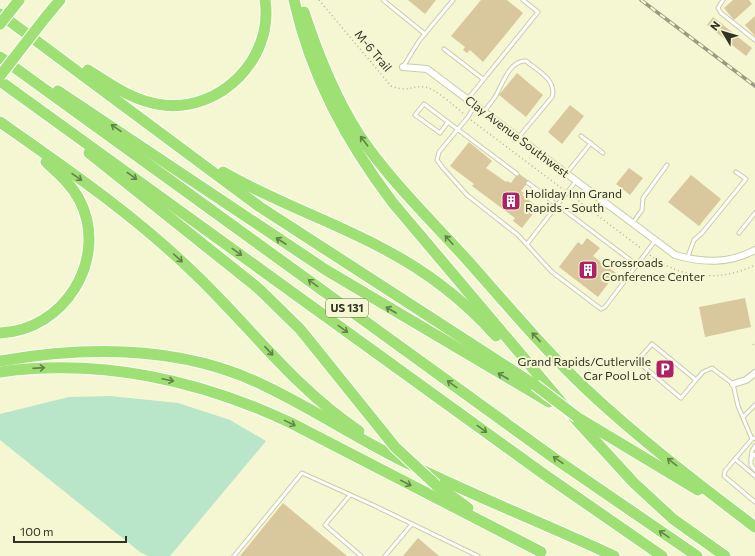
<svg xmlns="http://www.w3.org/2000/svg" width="755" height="556" font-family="Commissioner,sans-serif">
<rect width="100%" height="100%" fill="#f4f7d2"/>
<polygon fill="#b9e5c9" points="110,396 178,403 230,420 266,441 170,556 148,556 140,552 0,440 0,414 69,397"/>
<g fill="#d9c89d">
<polygon points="408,0 436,0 425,14"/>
<polygon points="481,0 507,0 523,13 483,62 470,50 467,53 463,50 465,47 451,36"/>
<polygon points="733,0 749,0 752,4 734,20 724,8"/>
<polygon points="755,16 755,36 745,25"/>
<polygon points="713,17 732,32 726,40 707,25"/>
<polygon points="733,33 752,48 746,56 727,41"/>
<polygon points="517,73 543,95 526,117 499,95"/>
<polygon points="570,105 584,116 562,144 548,132"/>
<polygon points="469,142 492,161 486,168 506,182 507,181 511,183 518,173 529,181 521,191 524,193 522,195 538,207 522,228 513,221 515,218 472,186 474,184 450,166"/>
<polygon points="629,168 643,178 630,195 616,184"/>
<polygon points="691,175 721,199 699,226 668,202"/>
<polygon points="587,238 600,248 593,256 616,273 598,297 559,267 578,242 582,245"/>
<polygon points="745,298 751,327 705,337 699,307"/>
<polygon points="283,503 347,556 240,556"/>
<polygon points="418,538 439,556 403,556"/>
</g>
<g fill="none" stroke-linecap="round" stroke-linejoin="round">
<defs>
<g id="service">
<polyline points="383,0 425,34"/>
<polyline points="723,0 718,8 721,13 755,40"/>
<polyline points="444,49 483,79"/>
<polyline points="403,67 419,41 453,0"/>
<polyline points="467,100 538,12 523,0"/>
<polyline points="475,105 468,117 439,152 437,160 443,168 467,195 518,235 552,272 601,309 605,307 655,241"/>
<path d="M484 112C487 107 492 102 495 97 502 86 509 60 526 61 538 71 557 80 552 97L518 138"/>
<path d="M448 122 440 133 415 115 424 104C455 127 486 151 517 174"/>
<polyline points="581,136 603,153"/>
<polyline points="566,174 591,143"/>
<polyline points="528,183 637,265"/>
<polyline points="632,224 642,210 643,198 667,165"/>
<polyline points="739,233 755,213"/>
<polyline points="527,244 576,181"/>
<polyline points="687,259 694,240 702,233 746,179 736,172"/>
<polyline points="696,380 681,398 637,361 652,344 696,380 703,372 712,368 733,384 738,406 752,439"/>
<polyline points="743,417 755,405"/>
<polyline points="755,438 752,439 725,471 724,476 755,502"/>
<polyline points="755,454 751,459 751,465 755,470"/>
<polyline points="735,459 755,476"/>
<polyline points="751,459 752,451 755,446"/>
<polyline points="350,495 325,525 361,556"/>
<polyline points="234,556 302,473 373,505 478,556"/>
<polyline points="385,556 412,524"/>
</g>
<g id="minor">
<path d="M403 67 427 69 675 255C703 263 729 264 755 250"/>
<polyline points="733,384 746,380 755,373"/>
</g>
<g id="motorway">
<path d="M294 0C311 76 346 141 393 203L578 422 634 483 673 519 725 556"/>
<path d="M304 12C318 55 334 95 358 133 388 179 432 221 469 262 507 305 544 349 585 388 638 438 697 483 755 527"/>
<polyline points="0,14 260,207 535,385"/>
<polyline points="45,18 60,0"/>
<polyline points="0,57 554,458 697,556"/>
<path d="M88 70C111 85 135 102 163 105 221 112 274 58 265 0"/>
<polyline points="0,81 545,475 662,556"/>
<polyline points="58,91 326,270 549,402"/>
<path d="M0 122C67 169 134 215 193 272 249 325 294 388 359 431"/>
<polyline points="89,153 258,288 300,329 333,370"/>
<path d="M223 172C273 201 329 220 380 247 423 269 464 300 496 336"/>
<path d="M0 333C64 331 109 259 80 201 72 185 59 174 46 162"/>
<path d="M0 361C87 346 181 345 263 385 310 407 353 436 399 459 469 494 543 523 614 556"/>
<path d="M0 372C100 358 200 380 291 423L541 552"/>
<polyline points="580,419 698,490"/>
<polyline points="436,485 468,508"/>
</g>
</defs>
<use href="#service" stroke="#c9cca7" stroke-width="5"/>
<use href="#minor" stroke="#c9cca7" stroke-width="8"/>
<use href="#motorway" stroke="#fff" stroke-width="13"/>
<g stroke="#b4b699" stroke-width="1.5" stroke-dasharray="1 3" stroke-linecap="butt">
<path d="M319 0 391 86C409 93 411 85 425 87 435 88 455 107 464 114"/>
<polyline points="471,120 564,190"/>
<polyline points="572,196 642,249"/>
<path d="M650 255C680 279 721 282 755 265"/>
<polyline points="753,344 755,346"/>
</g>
<use href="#service" stroke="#fff" stroke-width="3"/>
<use href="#minor" stroke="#fff" stroke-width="6"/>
<use href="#motorway" stroke="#9fe074" stroke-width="11"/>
<defs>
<polyline id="rail" points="641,0 755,86"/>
</defs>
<use href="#rail" stroke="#9a9c81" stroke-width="3.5"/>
<use href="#rail" stroke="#f4f7d2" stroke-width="2" stroke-dasharray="6" stroke-linecap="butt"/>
<defs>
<g id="motorway-bridge">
<polyline points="0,24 19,0"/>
<polyline points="0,76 45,18"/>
<polyline points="333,370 395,447 436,485"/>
<polyline points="535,385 577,417"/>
</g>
</defs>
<use href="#motorway-bridge" stroke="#fff" stroke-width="13" stroke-linecap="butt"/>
<use href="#motorway-bridge" stroke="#9fe074" stroke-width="11"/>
</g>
<defs><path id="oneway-shaft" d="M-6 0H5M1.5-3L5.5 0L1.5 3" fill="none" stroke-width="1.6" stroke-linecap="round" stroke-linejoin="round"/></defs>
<g stroke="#638149">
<use href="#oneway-shaft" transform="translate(116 128) rotate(-145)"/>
<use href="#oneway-shaft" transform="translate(364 141) rotate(-127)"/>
<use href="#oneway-shaft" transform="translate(132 176) rotate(36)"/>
<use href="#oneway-shaft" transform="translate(77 177) rotate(35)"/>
<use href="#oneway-shaft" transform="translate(449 240) rotate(-132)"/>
<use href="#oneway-shaft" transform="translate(281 241) rotate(-147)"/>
<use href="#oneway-shaft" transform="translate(237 252) rotate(36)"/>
<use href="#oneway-shaft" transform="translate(178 258) rotate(42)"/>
<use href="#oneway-shaft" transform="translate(313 283) rotate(-144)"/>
<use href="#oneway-shaft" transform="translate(391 310) rotate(-150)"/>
<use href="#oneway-shaft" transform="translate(343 329) rotate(36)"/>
<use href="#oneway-shaft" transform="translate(536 337) rotate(-133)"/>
<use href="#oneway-shaft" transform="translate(269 351) rotate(47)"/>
<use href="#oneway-shaft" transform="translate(39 368) rotate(-4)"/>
<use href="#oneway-shaft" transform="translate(503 376) rotate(-150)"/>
<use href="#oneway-shaft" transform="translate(168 380) rotate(12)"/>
<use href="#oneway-shaft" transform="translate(452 384) rotate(-144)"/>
<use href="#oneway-shaft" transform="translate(290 423) rotate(26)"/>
<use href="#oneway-shaft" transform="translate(482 429) rotate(36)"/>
<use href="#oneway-shaft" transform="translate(558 460) rotate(-145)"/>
<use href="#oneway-shaft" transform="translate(672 462) rotate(-142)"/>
<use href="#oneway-shaft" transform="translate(406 483) rotate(27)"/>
<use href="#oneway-shaft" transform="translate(664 534) rotate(-146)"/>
</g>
<defs>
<symbol id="building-square" viewBox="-11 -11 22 22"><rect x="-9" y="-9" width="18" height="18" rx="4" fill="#ac2264" stroke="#f4f7d2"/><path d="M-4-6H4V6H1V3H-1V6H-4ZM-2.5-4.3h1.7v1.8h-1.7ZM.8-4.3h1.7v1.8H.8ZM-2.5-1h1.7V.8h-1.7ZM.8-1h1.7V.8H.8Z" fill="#fff"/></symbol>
<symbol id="parking-square" viewBox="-11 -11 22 22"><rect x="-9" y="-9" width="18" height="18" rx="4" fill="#ac2264" stroke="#f4f7d2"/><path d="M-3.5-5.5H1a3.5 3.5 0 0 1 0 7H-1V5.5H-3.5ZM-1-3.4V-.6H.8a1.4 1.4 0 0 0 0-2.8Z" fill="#fff"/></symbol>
</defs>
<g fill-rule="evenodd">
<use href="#building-square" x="500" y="190" width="22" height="22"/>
<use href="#building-square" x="577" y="259" width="22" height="22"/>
<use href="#parking-square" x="654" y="358" width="22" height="22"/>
</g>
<g text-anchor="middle" stroke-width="4" stroke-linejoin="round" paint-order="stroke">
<rect fill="#f4f7d2" stroke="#6c6e59" stroke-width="1" x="326" y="299" width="42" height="18" rx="3"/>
<g font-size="11" font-weight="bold" fill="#323325">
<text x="347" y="312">US 131</text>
</g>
<g font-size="12" fill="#323325" stroke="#f4f7d2">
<text transform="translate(373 51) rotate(50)" y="4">M-6 Trail</text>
<text transform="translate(517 137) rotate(37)" y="4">Clay Avenue Southwest</text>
</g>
<g font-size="12" fill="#323325" stroke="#f4f7d2" text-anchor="start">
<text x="525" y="198">Holiday Inn Grand<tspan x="525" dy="14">Rapids - South</tspan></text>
<text x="602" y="267">Crossroads<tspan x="602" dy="14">Conference Center</tspan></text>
<text x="651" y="366" text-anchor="end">Grand Rapids/Cutlerville<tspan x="651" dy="14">Car Pool Lot</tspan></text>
</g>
</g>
<g transform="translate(723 32) rotate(308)" stroke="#f4f7d2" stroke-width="3" paint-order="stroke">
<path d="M0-3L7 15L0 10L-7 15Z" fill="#323325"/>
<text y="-6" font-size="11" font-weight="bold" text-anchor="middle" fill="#323325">N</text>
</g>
<path d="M14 536v6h112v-6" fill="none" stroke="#323325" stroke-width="2"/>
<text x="20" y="536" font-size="12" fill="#323325" stroke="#f4f7d2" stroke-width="3" paint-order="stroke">100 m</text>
</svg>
